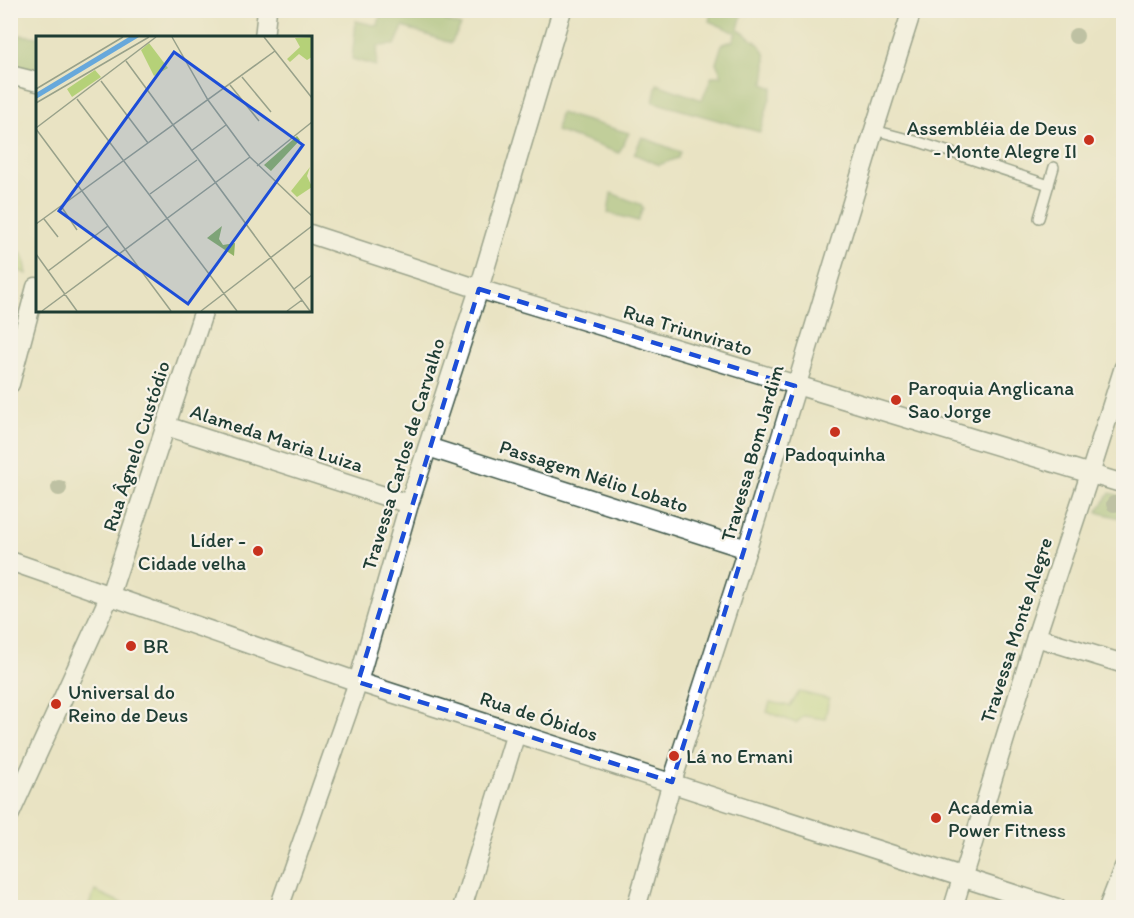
<svg xmlns="http://www.w3.org/2000/svg" width="1134" height="918" font-family="Itim,sans-serif">
<rect width="100%" height="100%" fill="#f7f3e8"/>
<filter id="ink" filterUnits="userSpaceOnUse"><feTurbulence type="fractalNoise" baseFrequency=".0167" numOctaves="2"/><feDisplacementMap in="SourceGraphic" scale="12" xChannelSelector="R" yChannelSelector="G"/><feConvolveMatrix kernelMatrix="1 2 1 2 8 2 1 2 1" color-interpolation-filters="sRGB"/></filter>
<filter id="wash" filterUnits="userSpaceOnUse"><feTurbulence type="fractalNoise" baseFrequency=".008" numOctaves="4" result="noise"/><feDisplacementMap in="SourceGraphic" scale="24" xChannelSelector="R" yChannelSelector="G"/><feGaussianBlur stdDeviation="1.35" result="paint"/><feColorMatrix in="noise" values="0 0 0 0 0 0 0 0 0 0 0 0 0 0 0 0 0 1.4 0 .05"/><feComposite in="paint" operator="in"/></filter>
<g filter="url(#wash)">
<rect width="100%" height="100%" fill="#e9e3c3"/>
<g fill="#b5d178" stroke="#6a8756" stroke-width="1.5">
<polygon points="11,243 24,257 27,274 11,267"/>
<polygon points="799,692 829,699 825,719 804,716 796,723 767,712 770,702 790,706"/>
<polygon points="95,891 130,907 88,907"/>
</g>
<g fill="#90b368" stroke="#58784e" stroke-width="1.5">
<polygon points="381,11 448,11 446,21 461,26 451,43 403,27 395,45 378,46 376,66 352,59 356,21 378,26"/>
<path d="M708 11H743L738 29C767 50 769 47 764 84L773 88 760 132 653 102 657 84 702 100 712 76H722L716 63 722 44 733 41 736 33 709 21 711 12Z"/>
<polygon points="10,34 39,37 37,75 11,69"/>
<polygon points="560,113 629,133 619,153 556,131"/>
<polygon points="642,137 680,152 678,158 659,165 634,154"/>
<polygon points="611,193 640,204 643,208 638,221 608,213"/>
<polygon points="1110,493 1123,496 1123,519 1097,512"/>
</g>
</g>
<g filter="url(#ink)">
<g fill="none" stroke-linecap="round" stroke-linejoin="round">
<defs>
<g id="service">
<polyline points="874,130 919,142 1049,185"/>
<polyline points="1039,218 1054,167"/>
</g>
<g id="minor">
<polyline points="264,38 267,10"/>
<polyline points="10,75 38,82"/>
<polyline points="310,234 479,289 1124,484"/>
<polyline points="10,384 36,287"/>
<polyline points="166,426 409,504"/>
<polyline points="428,447 747,549"/>
<polyline points="10,561 358,682 1057,908"/>
<polyline points="1036,637 1124,664"/>
<polyline points="10,814 110,595 204,310"/>
<polyline points="279,908 358,682 409,504 479,289 562,10"/>
<polyline points="462,908 516,733"/>
<polyline points="636,908 672,782 747,549 874,130 912,10"/>
<polyline points="953,908 1036,637 1090,474 1124,367"/>
<polyline points="1108,908 1124,867"/>
</g>
</defs>
<use href="#service" stroke="#3d5649" stroke-width="12"/>
<use href="#minor" stroke="#3d5649" stroke-width="21"/>
<use href="#service" stroke="#fff" stroke-width="9"/>
<use href="#minor" stroke="#fff" stroke-width="18"/>
</g>
<g fill="#8a987c">
<circle cx="1076" cy="36" r="8"/>
<circle cx="59" cy="488" r="8"/>
<circle cx="1114" cy="504" r="8"/>
</g>
</g>
<path d="M0 0H1134V918H0ZM479 289 795 386 672 782 358 682Z" fill="#e9e3c3" fill-opacity=".55" fill-rule="evenodd"/>
<path fill="none" stroke="#1d4ed8" stroke-width="4.5" stroke-dasharray="12 8" stroke-linejoin="round" d="M479 289 795 386 672 782 358 682Z"/>
<g fill="#c8321e" stroke="#f7f3e8" stroke-width="2">
<circle cx="1089" cy="140" r="6"/>
<circle cx="896" cy="400" r="6"/>
<circle cx="835" cy="432" r="6"/>
<circle cx="258" cy="551" r="6"/>
<circle cx="131" cy="646" r="6"/>
<circle cx="56" cy="704" r="6"/>
<circle cx="674" cy="756" r="6"/>
<circle cx="936" cy="818" r="6"/>
</g>
<g text-anchor="middle" stroke-width="4.5" stroke-linejoin="round" paint-order="stroke">
<g font-size="20" fill="#1f3d34" stroke="#f7f3e8" text-anchor="start">
<text x="1077" y="135" text-anchor="end">Assembléia de Deus<tspan x="1077" dy="23">- Monte Alegre II</tspan></text>
<text x="908" y="395">Paroquia Anglicana<tspan x="908" dy="23">Sao Jorge</tspan></text>
<text x="835" y="461" text-anchor="middle">Padoquinha</text>
<text x="246" y="547" text-anchor="end">Líder -<tspan x="246" dy="23">Cidade velha</tspan></text>
<text x="143" y="653">BR</text>
<text x="68" y="699">Universal do<tspan x="68" dy="23">Reino de Deus</tspan></text>
<text x="686" y="763">Lá no Ernani</text>
<text x="948" y="814">Academia<tspan x="948" dy="23">Power Fitness</tspan></text>
</g>
<g font-size="20" fill="#1f3d34" stroke="#f7f3e8">
<text transform="translate(688 330) rotate(17)" y="7">Rua Triunvirato</text>
<text transform="translate(277 438) rotate(18)" y="7">Alameda Maria Luiza</text>
<text transform="translate(136 446) rotate(-72)" y="7">Rua Âgnelo Custódio</text>
<text transform="translate(752 453) rotate(-74)" y="7">Travessa Bom Jardim</text>
<text transform="translate(403 454) rotate(-73)" y="7">Travessa Carlos de Carvalho</text>
<text transform="translate(594 476) rotate(18)" y="7">Passagem Nélio Lobato</text>
<text transform="translate(1016 630) rotate(-72)" y="7">Travessa Monte Alegre</text>
<text transform="translate(539 716) rotate(18)" y="7">Rua de Óbidos</text>
</g>
</g>
<g transform="translate(36 36)">
<rect width="276" height="276" fill="#e9e3c3"/>
<path d="M276 1V21L271 24 263 18 254 26 251 23 264 11 259 2ZM113 7 132 32 118 40 105 14ZM59 34 65 41 36 61 31 53ZM274 131 271 140 276 151 261 161 255 155Z" fill="#b5d178"/>
<path d="M261 100 264 104 235 135 228 129ZM186 190 183 203 187 209 199 207 198 220 171 202Z" fill="#90b368"/>
<path d="M93 1H103L0 63V57Z" fill="#67a8db"/>
<path fill="none" stroke="#98a18a" stroke-width="1.5" d="M136 1 172 64 214 121 276 180M228 1 276 62M90 25 274 275M206 41 235 76M65 45 112 107M194 49 223 85M0 53 87 1M41 63 201 275M0 67 113 1M0 92 120 1M0 93 135 275M155 115 190 89M221 130 276 86M114 158 161 124M25 170 41 194M8 183 22 201M0 188 239 15M0 218 41 275M12 235 72 190M258 253 276 239M6 275 214 121M165 275 276 190M251 275 266 264"/>
<path fill="#1d4ed8" fill-opacity="0.15" stroke="#1d4ed8" stroke-width="3" d="M138 16 267 109 152 268 23 175Z"/>
<rect width="276" height="276" fill="none" stroke="#1f3d34" stroke-width="3"/>
</g>
<rect width="1134" height="918" fill="none" stroke="#f7f3e8" stroke-width="36"/>
</svg>
